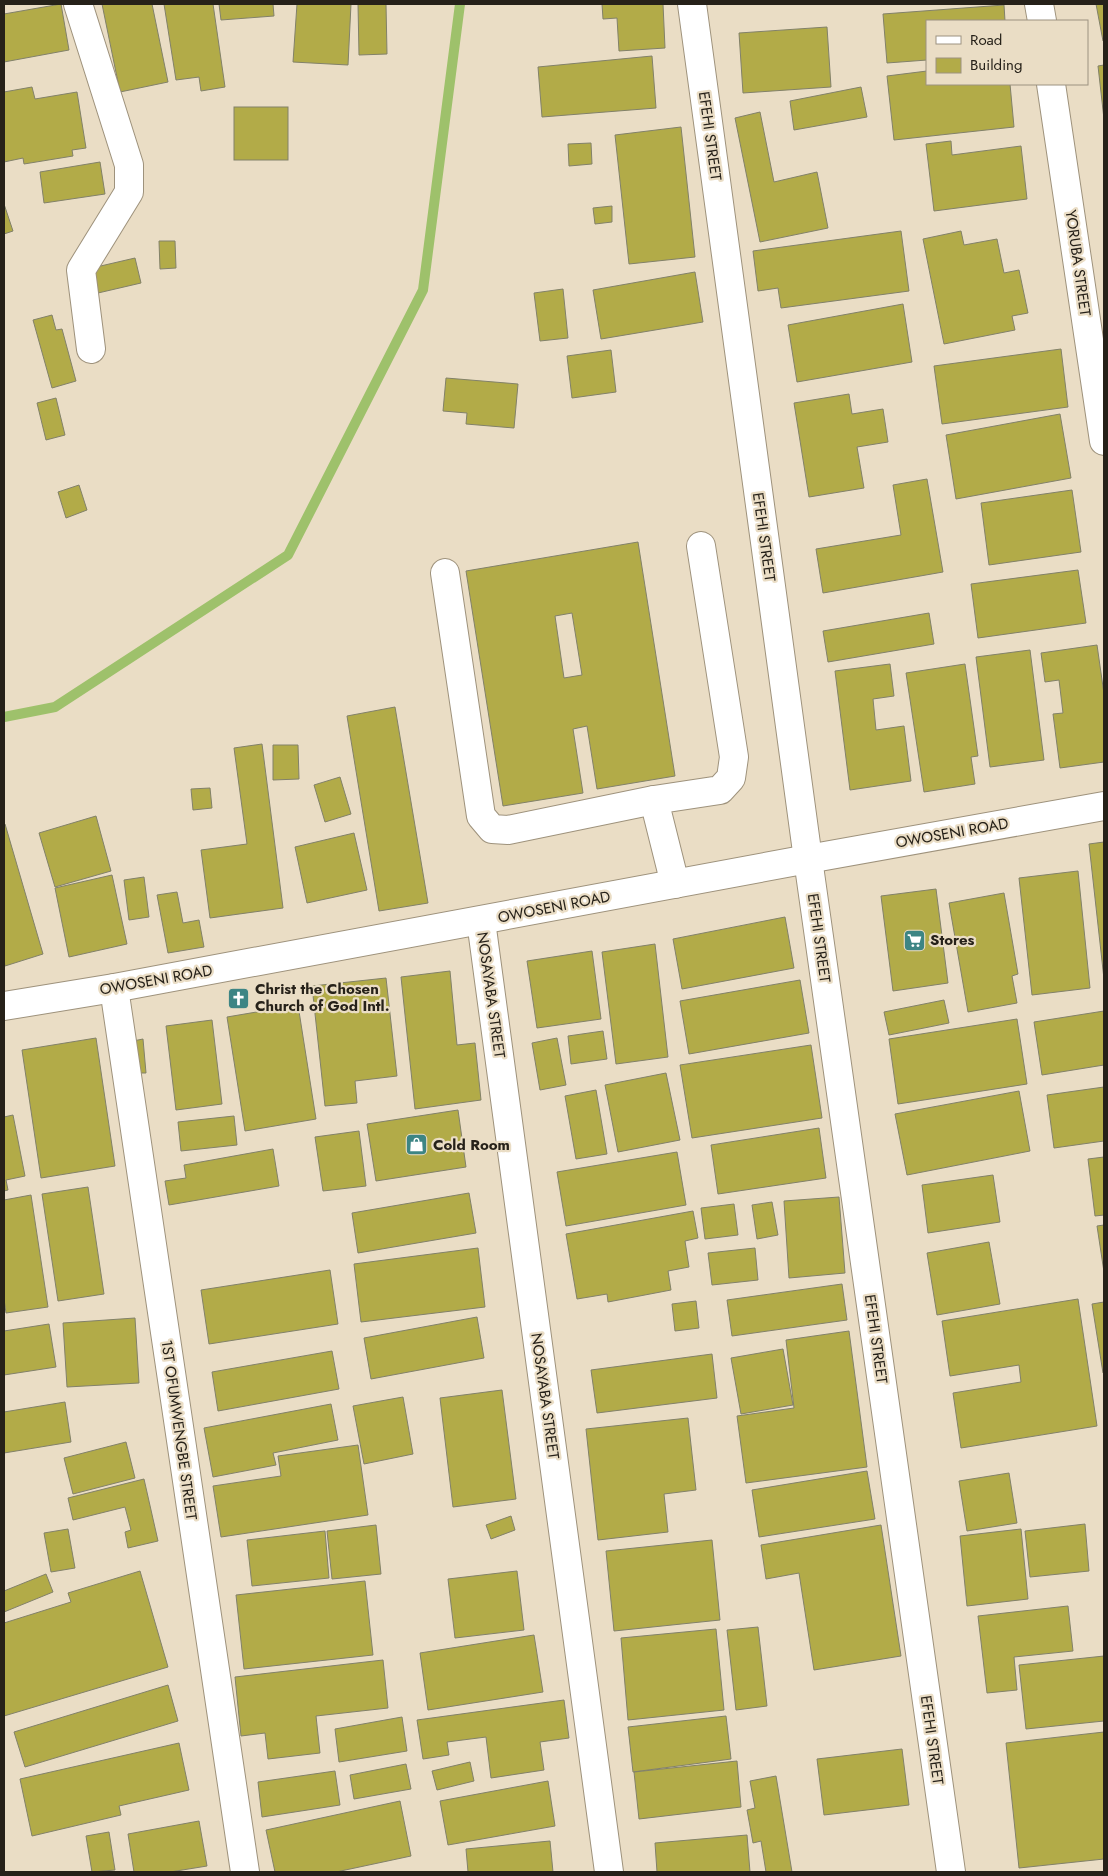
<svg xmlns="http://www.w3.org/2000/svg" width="1108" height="1876" font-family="Jost,sans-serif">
<rect width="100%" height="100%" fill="#eaddc5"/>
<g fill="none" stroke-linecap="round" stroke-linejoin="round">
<polyline stroke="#9ec16b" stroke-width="10" points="4,717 55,707 288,555 423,290 460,4"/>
</g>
<g fill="#b2ab48" stroke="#828169" fill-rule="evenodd">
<polygon points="61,4 69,50 4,62 4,14"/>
<polygon points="102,4 152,4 168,82 120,92"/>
<polygon points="164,4 213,4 225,87 201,91 199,77 176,80"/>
<polygon points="219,4 273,4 274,16 221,20"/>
<polygon points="297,4 351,4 348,65 293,62"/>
<polygon points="358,4 386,4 387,54 359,55"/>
<polygon points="602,4 663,4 665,48 619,51 617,18 603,19"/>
<polygon points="1096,4 1104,4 1104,41 1103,41"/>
<polygon points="1004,5 1005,21 927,21 927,60 887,63 883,14"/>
<polygon points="827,27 831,87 743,93 739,33"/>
<polygon points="652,56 656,108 542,117 538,67"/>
<polygon points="1104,65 1104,119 1098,66"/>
<polygon points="927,71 927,84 1010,84 1014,127 894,140 887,76"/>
<polygon points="32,87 35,99 77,92 86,148 72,150 73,156 24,164 23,158 4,162 4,92"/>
<polygon points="861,87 867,117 794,130 790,101"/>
<rect x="234" y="107" width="54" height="53"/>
<polygon points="760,112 774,182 817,172 828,228 760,242 735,118"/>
<polygon points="681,127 695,257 629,264 615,135"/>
<polygon points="951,141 952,155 1021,146 1027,199 934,211 926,144"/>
<polygon points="591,143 592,164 569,166 568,144"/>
<polygon points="100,162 105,194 44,203 40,172"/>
<polygon points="4,204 13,231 4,234"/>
<polygon points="612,206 612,222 595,224 593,208"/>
<polygon points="901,231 909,291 781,308 778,288 758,291 753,251"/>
<polygon points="961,231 964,245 997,239 1004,273 1019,270 1028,313 1012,316 1015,330 944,344 923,239"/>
<polygon points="159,241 175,241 176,268 160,269"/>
<polygon points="135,258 141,283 98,293 92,268"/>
<polygon points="695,272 703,322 601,339 593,290"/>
<polygon points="563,289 568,338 540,341 534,293"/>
<polygon points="903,304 912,362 797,382 788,325"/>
<polygon points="52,315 56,330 62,329 76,381 52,388 33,320"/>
<polygon points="1061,349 1068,407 942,424 934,366"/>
<polygon points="611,350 616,392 572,398 567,356"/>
<polygon points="446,378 518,384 514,428 466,424 467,413 443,411"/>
<polygon points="849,394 852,414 883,409 888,442 857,447 864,488 809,497 794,403"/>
<polygon points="56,398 65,435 46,440 37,403"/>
<polygon points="1060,414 1071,478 956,499 946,435"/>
<polygon points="927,479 943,572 823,593 816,549 901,535 893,485"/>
<polygon points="79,485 87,510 66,518 58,492"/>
<polygon points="1072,490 1081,552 989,565 981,503"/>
<path d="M638 542 675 776 597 789 587 726 573 729 583 793 503 806 466 571ZM572 613 582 675 564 678 555 616Z"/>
<polygon points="1078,570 1086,623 978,638 971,584"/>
<polygon points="929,613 934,644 828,662 823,631"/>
<polygon points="1097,645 1104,694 1104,762 1060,768 1053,714 1063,713 1059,680 1045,682 1041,653"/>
<polygon points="1030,650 1044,760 990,767 976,657"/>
<polygon points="890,664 894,696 873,699 876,730 904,726 911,781 850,790 835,671"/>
<polygon points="965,664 978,756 971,757 975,784 924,792 906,673"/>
<polygon points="395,707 428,903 379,911 347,716"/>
<polygon points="262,744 283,908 210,918 201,850 247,844 234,748"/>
<polygon points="273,745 298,745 299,779 273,780"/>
<polygon points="340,777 351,814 325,822 314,785"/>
<polygon points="210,788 212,808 193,810 191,789"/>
<polygon points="96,816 111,871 55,887 39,833"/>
<polygon points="4,824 5,824 43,954 5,966 4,960"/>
<polygon points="354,833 367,890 307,903 295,847"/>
<polygon points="1104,842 1104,979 1089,844"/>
<polygon points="1078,871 1090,988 1032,995 1019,878"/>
<polygon points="112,875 127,944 69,957 55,888"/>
<polygon points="144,877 149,917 129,920 124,880"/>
<polygon points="936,889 948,983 893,991 881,896"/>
<polygon points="177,892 183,923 199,920 204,947 168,953 157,895"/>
<polygon points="1004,893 1018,974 1012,976 1017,1003 968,1012 949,903"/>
<polygon points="785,917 794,968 682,989 673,939"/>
<polygon points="655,944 668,1057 616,1064 602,952"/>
<polygon points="592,951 601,1019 537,1028 527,961"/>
<polygon points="450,971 457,1045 475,1043 481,1100 415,1109 401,977"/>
<polygon points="386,978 397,1076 355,1081 357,1103 325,1106 312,986"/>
<polygon points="800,980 809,1033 689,1054 680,1001"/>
<polygon points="944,1000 949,1023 889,1035 884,1012"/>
<polygon points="298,1005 316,1119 245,1131 227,1017"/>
<polygon points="1104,1011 1104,1065 1042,1075 1034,1022"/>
<polygon points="1017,1019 1027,1084 898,1104 889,1039"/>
<polygon points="212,1020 222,1104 176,1110 166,1026"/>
<polygon points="603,1031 607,1059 571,1064 568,1036"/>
<polygon points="96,1038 115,1166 41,1178 22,1050"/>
<polygon points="557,1038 566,1085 540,1090 532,1043"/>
<polygon points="143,1039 146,1073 136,1073 133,1041"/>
<polygon points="811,1045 822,1118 692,1138 680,1065"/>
<polygon points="666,1073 680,1140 618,1152 605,1085"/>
<polygon points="1104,1087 1104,1141 1054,1148 1047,1095"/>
<polygon points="596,1090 607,1154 576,1159 565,1096"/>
<polygon points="1019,1091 1030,1151 907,1175 895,1114"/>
<polygon points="458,1110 466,1167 376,1181 367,1124"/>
<polygon points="13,1115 25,1176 6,1180 8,1190 4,1191 4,1117"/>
<polygon points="234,1116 237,1145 181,1151 178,1122"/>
<polygon points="819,1128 826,1178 718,1194 711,1145"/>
<polygon points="359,1131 366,1186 323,1191 315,1137"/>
<polygon points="273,1149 279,1186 169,1205 165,1181 186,1178 184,1165"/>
<polygon points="677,1152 686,1205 566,1226 557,1172"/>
<polygon points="1104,1157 1104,1215 1095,1216 1088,1159"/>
<polygon points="993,1175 1000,1222 928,1233 922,1185"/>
<polygon points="88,1187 104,1294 58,1301 42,1194"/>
<polygon points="469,1193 476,1233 358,1253 352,1213"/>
<polygon points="31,1195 48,1307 6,1313 4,1299 4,1200"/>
<polygon points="839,1197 845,1273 789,1278 784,1201"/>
<polygon points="772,1202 778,1235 757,1239 752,1205"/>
<polygon points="734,1204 738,1235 705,1239 701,1208"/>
<polygon points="693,1211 698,1238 685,1241 689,1267 668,1271 671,1290 608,1302 607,1294 577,1299 566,1234"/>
<polygon points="1104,1225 1104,1272 1097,1226"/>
<polygon points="989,1242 1000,1304 937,1315 927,1253"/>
<polygon points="478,1248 485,1307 361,1322 354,1264"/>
<polygon points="755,1248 758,1280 712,1285 708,1253"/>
<polygon points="330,1270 338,1324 209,1344 201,1290"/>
<polygon points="842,1284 847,1320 732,1336 727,1300"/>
<polygon points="1078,1299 1097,1426 961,1448 953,1393 1021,1382 1019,1365 950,1376 942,1321"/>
<polygon points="696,1301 699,1328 675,1331 672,1304"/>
<polygon points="1104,1302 1104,1373 1103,1373 1092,1304"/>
<polygon points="477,1317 484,1358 371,1379 364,1338"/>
<polygon points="135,1318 139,1383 67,1387 63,1323"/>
<polygon points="49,1324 56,1367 4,1375 4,1331"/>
<polygon points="849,1331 867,1467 746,1483 737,1416 794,1408 786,1340"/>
<polygon points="783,1349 793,1405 741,1414 731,1358"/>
<polygon points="332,1351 339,1389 218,1411 212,1372"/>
<polygon points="712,1354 717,1398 597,1413 591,1370"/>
<polygon points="502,1390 516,1499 453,1507 440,1398"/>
<polygon points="403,1397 413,1454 364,1464 353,1406"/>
<polygon points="65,1402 71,1442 4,1453 4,1412"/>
<polygon points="331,1404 338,1440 273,1453 276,1465 213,1477 204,1428"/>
<polygon points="688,1418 696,1490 664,1494 668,1532 598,1540 586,1429"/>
<polygon points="126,1442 135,1478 73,1494 64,1458"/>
<polygon points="358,1445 368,1515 221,1537 213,1486 281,1476 278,1456"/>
<polygon points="867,1471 875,1519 759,1537 752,1490"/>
<polygon points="1009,1473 1017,1523 967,1531 959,1481"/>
<polygon points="144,1479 158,1541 128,1548 125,1532 131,1530 125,1507 73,1520 68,1498"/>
<polygon points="511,1516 515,1530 491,1539 486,1525"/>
<polygon points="1085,1524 1089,1571 1030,1577 1025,1531"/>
<polygon points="376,1525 381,1574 332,1579 327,1531"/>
<polygon points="881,1525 901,1656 814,1670 799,1573 766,1579 761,1545"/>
<polygon points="68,1529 75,1568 51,1572 44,1533"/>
<polygon points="1021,1529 1028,1599 967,1606 960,1536"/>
<polygon points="325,1531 329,1578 252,1586 247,1540"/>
<polygon points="712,1540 720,1620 614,1631 606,1551"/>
<polygon points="140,1571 168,1667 4,1716 4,1623 71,1602 68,1593"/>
<polygon points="517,1571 524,1630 455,1638 448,1579"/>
<polygon points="46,1574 53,1592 4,1612 4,1591"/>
<polygon points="365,1581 373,1655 244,1669 236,1595"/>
<polygon points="1068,1606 1073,1651 1014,1657 1017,1690 987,1693 978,1616"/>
<polygon points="758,1627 767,1706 736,1710 727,1630"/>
<polygon points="716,1629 724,1710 628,1720 621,1638"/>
<polygon points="534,1635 543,1692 428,1710 420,1653"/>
<polygon points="1104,1656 1104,1721 1026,1729 1019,1665"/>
<polygon points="383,1660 388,1708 316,1716 320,1753 268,1759 265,1733 241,1736 235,1677"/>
<polygon points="168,1685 178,1721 25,1767 14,1732"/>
<polygon points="564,1700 569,1738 540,1742 544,1770 491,1778 486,1737 447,1742 449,1755 423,1759 417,1720"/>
<polygon points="726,1716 731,1759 633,1772 628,1727"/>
<polygon points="402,1717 407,1751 339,1762 335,1729"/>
<polygon points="1104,1732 1104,1859 1019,1868 1006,1743"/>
<polygon points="179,1743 189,1790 119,1806 121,1815 32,1836 20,1779"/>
<polygon points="902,1749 909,1805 824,1815 817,1759"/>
<polygon points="737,1761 741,1807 639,1819 634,1772"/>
<polygon points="470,1762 474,1781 437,1790 432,1771"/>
<polygon points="406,1764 411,1789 354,1799 350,1775"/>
<polygon points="335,1771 340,1805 262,1817 258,1782"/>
<polygon points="776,1776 792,1872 766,1872 761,1841 753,1843 747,1810 755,1808 750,1781"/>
<polygon points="548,1781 555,1826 448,1845 440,1801"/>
<polygon points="400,1801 411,1856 336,1872 275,1872 266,1830"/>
<polygon points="199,1821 207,1866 170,1872 134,1872 128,1834"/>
<polygon points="109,1832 115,1870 92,1872 86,1836"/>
<polygon points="747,1835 750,1872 657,1872 655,1843"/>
<polygon points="550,1841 553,1872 468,1872 466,1849"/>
</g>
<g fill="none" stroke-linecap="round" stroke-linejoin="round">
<defs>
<g id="minor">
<polyline points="78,4 129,165 129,192 81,270 91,349"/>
<polyline points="692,4 808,859 951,1872"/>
<polyline points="1039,4 1042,21"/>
<polyline points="1051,84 1104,441"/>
<polyline points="445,573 481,816 492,829 508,830 654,800"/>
<polyline points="675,884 654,800 720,790 731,778 734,757 701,546"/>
<polyline points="481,921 609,1872"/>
<polyline points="114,988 245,1872"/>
<polyline points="4,1006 114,988 808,859 1104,806"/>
</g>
</defs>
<use href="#minor" stroke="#9e927c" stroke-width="30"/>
<use href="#minor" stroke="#fff" stroke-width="28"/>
</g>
<defs>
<symbol id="supermarket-square" viewBox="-11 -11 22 22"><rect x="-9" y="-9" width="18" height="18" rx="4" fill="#3d8584" stroke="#eaddc5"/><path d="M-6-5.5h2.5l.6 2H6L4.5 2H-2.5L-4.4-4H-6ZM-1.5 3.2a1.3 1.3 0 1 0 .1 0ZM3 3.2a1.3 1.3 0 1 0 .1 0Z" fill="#fff"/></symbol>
<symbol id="church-square" viewBox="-11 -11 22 22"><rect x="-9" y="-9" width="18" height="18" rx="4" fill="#3d8584" stroke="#eaddc5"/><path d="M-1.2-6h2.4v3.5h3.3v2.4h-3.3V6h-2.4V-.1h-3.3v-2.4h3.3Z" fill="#fff"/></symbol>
<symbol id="shop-square" viewBox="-11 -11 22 22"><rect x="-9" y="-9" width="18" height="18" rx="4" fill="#3d8584" stroke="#eaddc5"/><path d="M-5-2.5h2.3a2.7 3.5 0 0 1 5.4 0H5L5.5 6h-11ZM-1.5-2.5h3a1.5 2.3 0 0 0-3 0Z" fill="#fff"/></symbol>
</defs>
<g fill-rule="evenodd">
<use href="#supermarket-square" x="902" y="928" width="25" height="25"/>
<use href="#church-square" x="226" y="986" width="25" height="25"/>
<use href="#shop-square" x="404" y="1132" width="25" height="25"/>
</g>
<g text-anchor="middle" stroke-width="4.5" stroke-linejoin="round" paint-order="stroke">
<g font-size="15" fill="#262119" stroke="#eaddc5">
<text transform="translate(710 136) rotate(82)" y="5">EFEHI STREET</text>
<text transform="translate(1078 263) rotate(82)" y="5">YORUBA STREET</text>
<text transform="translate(764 537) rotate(82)" y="5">EFEHI STREET</text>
<text transform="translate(952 833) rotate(-10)" y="5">OWOSENI ROAD</text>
<text transform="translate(554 907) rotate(-11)" y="5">OWOSENI ROAD</text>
<text transform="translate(819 938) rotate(82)" y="5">EFEHI STREET</text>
<text transform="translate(156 980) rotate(-10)" y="5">OWOSENI ROAD</text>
<text transform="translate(491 995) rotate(82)" y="5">NOSAYABA STREET</text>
<text transform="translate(876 1339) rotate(82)" y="5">EFEHI STREET</text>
<text transform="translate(545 1396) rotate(82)" y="5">NOSAYABA STREET</text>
<text transform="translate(179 1430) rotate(82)" y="5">1ST OFUMWENGBE STREET</text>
<text transform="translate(932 1740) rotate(82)" y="5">EFEHI STREET</text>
</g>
<g font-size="15" font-weight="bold" fill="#262119" stroke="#eaddc5" text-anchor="start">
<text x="930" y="945">Stores</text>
<text x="255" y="994">Christ the Chosen<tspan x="255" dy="17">Church of God Intl.</tspan></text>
<text x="433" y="1150">Cold Room</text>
</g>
</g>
<rect width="1108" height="1876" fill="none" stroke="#262119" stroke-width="10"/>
<rect x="926" y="20" width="162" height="65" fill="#eaddc5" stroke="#9c9280"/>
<rect x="936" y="36" width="25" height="8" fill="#ffffff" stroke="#9c9280"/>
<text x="970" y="45" font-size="15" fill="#262119">Road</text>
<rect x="936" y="58" width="25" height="15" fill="#b2ab48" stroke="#9c9280"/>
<text x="970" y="70" font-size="15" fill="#262119">Building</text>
</svg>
